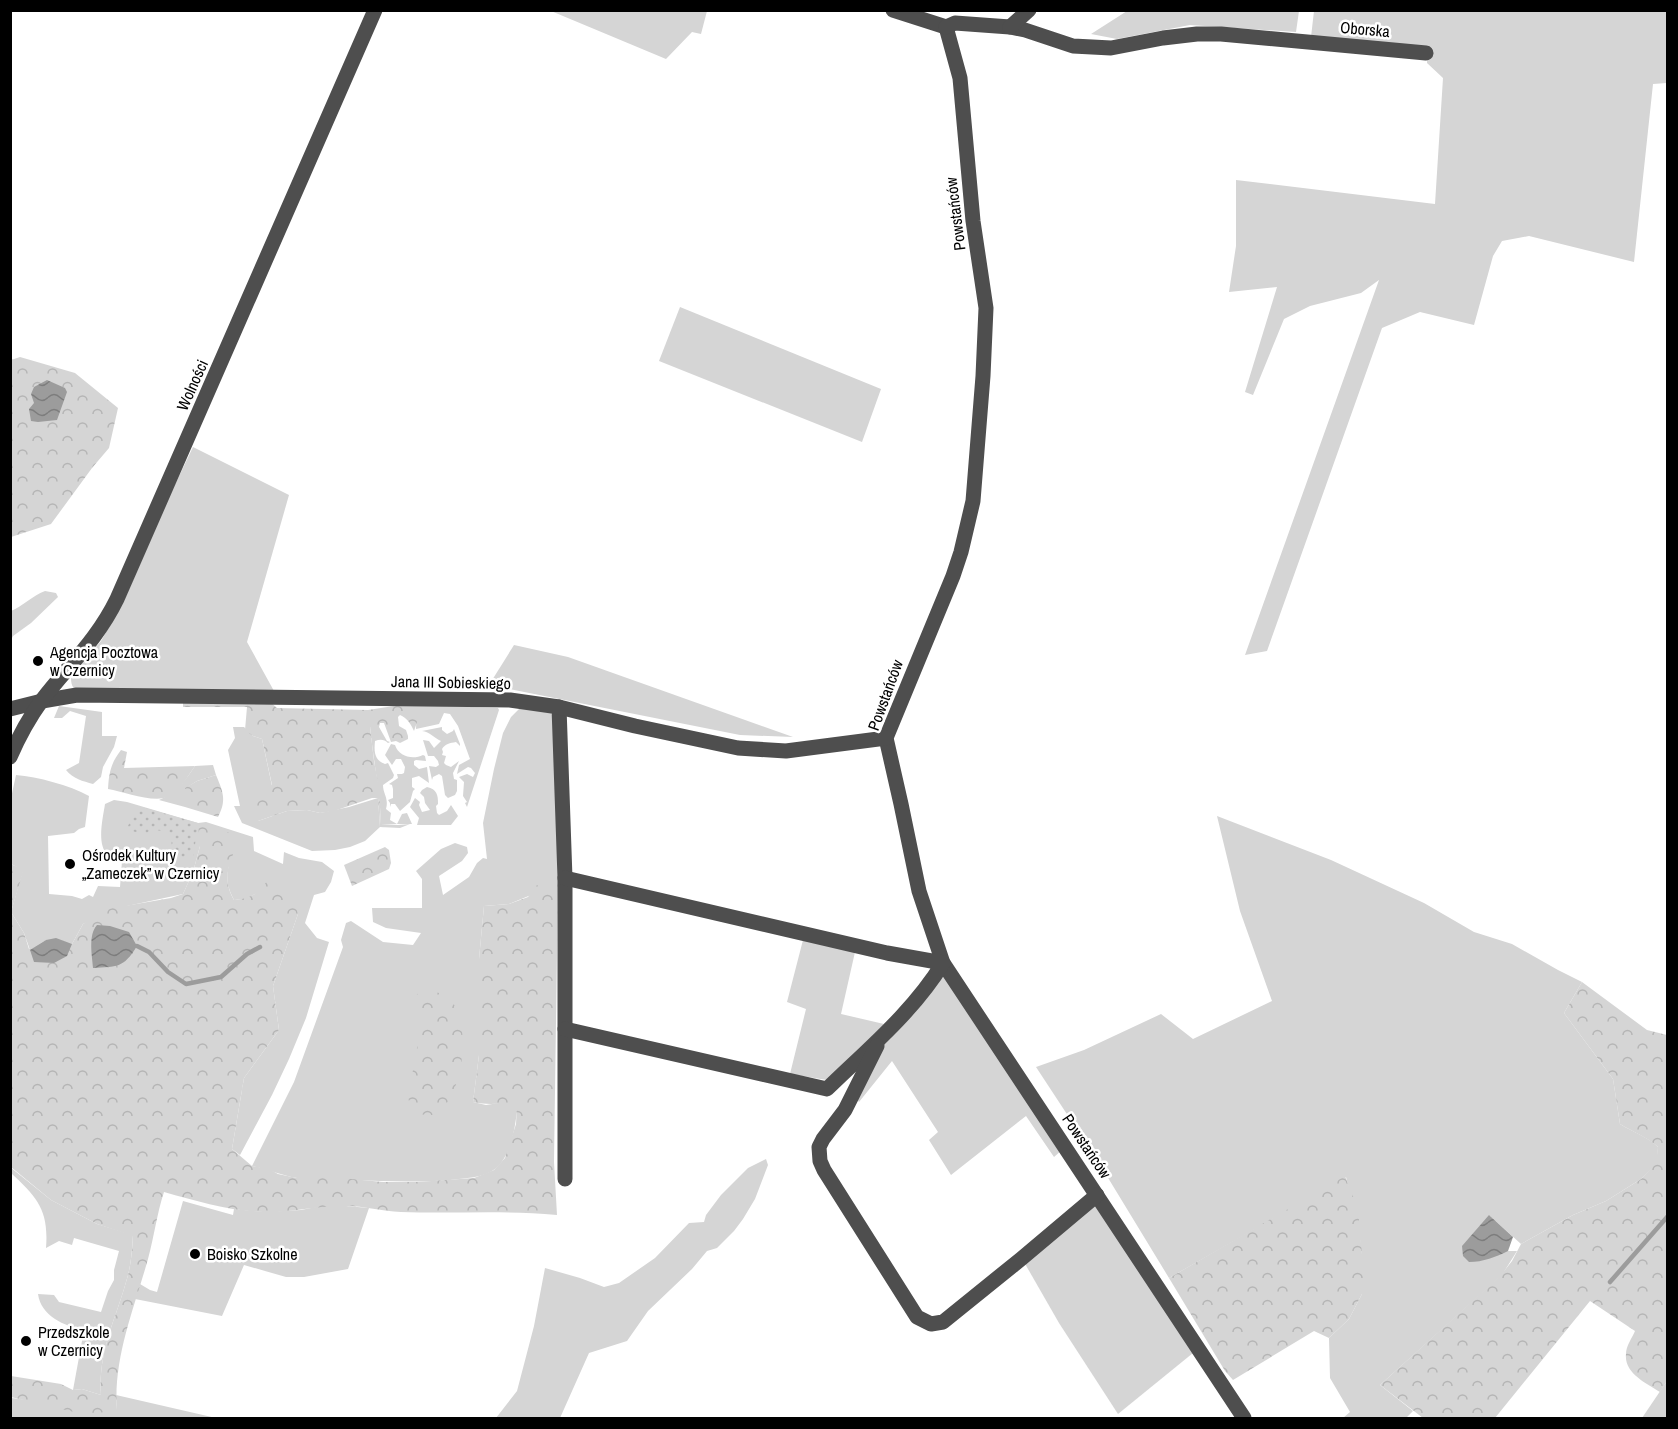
<svg xmlns="http://www.w3.org/2000/svg" width="1678" height="1429" font-family="'Archivo Narrow',sans-serif">
<defs>
<pattern id="forest-crowns" width="20" height="18" patternUnits="userSpaceOnUse" patternTransform="scale(1.5)"><rect width="20" height="18" fill="#d5d5d5"/><path d="M2 6a3 3 0 1 1 6 0M12 15a3 3 0 1 1 6 0" fill="none" stroke="#b5b5b5"/></pattern>
<pattern id="park-dots" width="8" height="8" patternUnits="userSpaceOnUse" patternTransform="scale(1.5)"><rect width="8" height="8" fill="#d5d5d5"/><path d="M2 2h.1M6 6h.1" fill="none" stroke="#b5b5b5" stroke-width="1.8" stroke-linecap="round"/></pattern>
<pattern id="water-waves" width="16" height="10" patternUnits="userSpaceOnUse" patternTransform="scale(1.5)"><rect width="16" height="10" fill="#9c9c9c"/><path d="M0 5q4-4 8 0t8 0" fill="none" stroke="#7d7d7d"/></pattern>
</defs>
<rect width="100%" height="100%" fill="#fff"/>
<g fill="#d5d5d5">
<polygon points="551,11 707,11 701,34 692,32 666,59"/>
<polygon points="1127,11 1299,11 1296,32 1190,25 1117,39 1091,34"/>
<polygon points="1314,11 1667,11 1667,83 1653,84 1634,262 1529,236 1502,241 1493,256 1474,325 1420,312 1382,328 1267,651 1245,655 1379,280 1361,293 1310,306 1284,319 1253,395 1245,392 1277,287 1229,292 1236,246 1236,180 1435,204 1443,78 1427,63 1428,49 1311,37"/>
<polygon points="680,307 881,389 862,442 659,361"/>
<path d="M193 447 289 495 247 642 274 691H77C72 687 71 684 71 677L101 641 124 601 170 495Z"/>
<path d="M45 591 56 593 58 597 31 623 13 636 11 640V611C23 606 32 596 45 591Z"/>
<polygon points="514,645 568,657 793,737 740,735 489,685"/>
<polygon points="417,705 498,708 499,710 467,807 465,803 467,802 463,796 464,782 459,777 467,774 473,777 475,773 471,768 468,767 457,774 459,765 470,759 458,726 450,714 444,713 439,724 416,729"/>
<path d="M59 706 102 712V736H117L114 747 103 767 101 777 93 784C83 781 73 779 66 770L79 763 86 716 70 711 62 718H54Z"/>
<path d="M520 708 551 713 554 719 558 884 509 904 484 906 479 959V1055L473 1102 486 1105 505 1102 518 1104C515 1125 513 1154 495 1169 483 1178 465 1178 450 1180 399 1184 349 1179 297 1178 281 1175 268 1169 252 1166L294 1082 343 947 341 940 346 923 351 921 383 942 413 945 421 933 386 928 373 922 372 908H422V879L416 871 441 849 455 843 467 847 468 853 462 861 439 876 443 895 469 877 477 863 483 858 487 859 483 823 494 769 503 733 511 717Z"/>
<path d="M370 726 379 727 387 741 390 742 388 743C384 739 380 739 375 741 374 751 374 760 385 764L388 763 394 775 393 778 383 785C383 794 389 798 386 809L391 813 390 820 397 824 402 814 407 813 412 824H381C380 791 373 759 370 726Z"/>
<polygon points="233,727 244,727 253,736 262,739 272,786 258,821 287,811 307,810 320,813 349,807 378,798 380,827 365,841 350,847 335,850 312,851 242,823 234,806 240,806 228,750 235,738"/>
<path d="M442 727V730L447 734 453 731 454 729 460 744V746L456 742C450 743 445 744 442 749L443 752 442 755 446 756 444 763 446 765 451 767 459 761 453 773 454 779 457 780V791L455 795 448 798 445 795 442 776 439 774 433 777 432 780 429 766 436 767 439 765 438 761 434 756H428L423 740 429 741 434 748 441 741C434 738 430 732 422 731Z"/>
<path d="M391 744 395 745C399 757 413 760 423 755L425 756 426 761 416 760 414 761V765L419 769 427 767 429 783 419 776 412 778V787L415 789 413 791 410 802 400 811 395 804H391L390 807V803L388 800 393 798V789L392 785 389 784 398 778 397 774H402L404 773 405 767 401 759H396L392 765 385 755Z"/>
<path d="M213 765 216 775 197 781 186 788 185 807 159 800C177 792 184 782 195 766Z"/>
<path d="M16 775C38 777 69 785 89 796L85 827 79 829 74 833 48 836 49 894 72 896 82 899 89 895 93 897 98 886 120 887 122 861C117 859 112 858 108 855 96 845 103 818 105 804L114 800 127 802 198 823 206 822 253 837 254 851 283 864 284 852 299 858 322 862 334 871 331 882 325 892 314 895 305 923 317 938 329 942 306 1018 289 1059 272 1095 240 1155 232 1149 244 1078 279 1030 273 986 298 914 259 892 246 899 234 900C227 887 226 878 229 864L200 846 193 872 183 894 127 906 83 924 72 944 46 940 30 950 24 933 11 912 23 870 11 864V798Z"/>
<path d="M427 787C437 789 438 795 438 804L436 806 437 813 439 815 447 811 451 805 458 816 451 825H417L419 818 410 807 415 798 420 802 419 805 422 812 430 810 425 803 424 797 420 793 422 790Z"/>
<path d="M1217 816 1331 860 1424 903 1474 932 1512 944 1558 970 1582 982 1564 1013 1613 1079 1620 1124C1633 1132 1648 1137 1658 1147L1657 1163 1641 1179 1606 1201 1573 1215 1521 1244 1489 1215 1508 1251H1517L1502 1275 1380 1385 1413 1411 1406 1418H1343L1350 1412 1330 1378 1329 1338 1349 1319 1362 1294V1257L1359 1230 1346 1177 1169 1278 1099 1163 1036 1067 1084 1050 1161 1014 1193 1039 1272 1001 1240 911Z"/>
<polygon points="803,940 855,952 841,1014 884,1024 827,1080 790,1074 806,1009 787,1002"/>
<polygon points="944,973 1062,1150 1054,1157 1026,1116 951,1175 929,1140 938,1132 892,1061 859,1102 856,1098 885,1040"/>
<polygon points="766,1159 768,1165 755,1199 743,1219 734,1231 717,1248 707,1251 692,1269 648,1311 627,1341 589,1353 560,1418 496,1418 517,1391 534,1326 545,1268 580,1278 604,1287 619,1283 655,1258 689,1223 704,1222 706,1215 721,1195 748,1168"/>
<path d="M10 1167 51 1200 97 1224 133 1235C132 1251 131 1267 126 1282 115 1321 98 1352 101 1395L82 1389 73 1390 84 1330C64 1326 41 1316 38 1294L54 1295 59 1302 101 1312 108 1291 114 1280V1270L119 1251 74 1238 72 1245 59 1241 46 1248C49 1210 37 1197 11 1173Z"/>
<polygon points="183,1201 233,1215 234,1209 265,1212 301,1210 321,1206 346,1206 369,1208 348,1269 304,1277 286,1277 244,1265 222,1316 135,1299 140,1284 150,1290 157,1292"/>
<polygon points="1096,1201 1193,1353 1118,1414 1059,1323 1024,1262"/>
<polygon points="1667,1381 1667,1418 1642,1418"/>
<polygon points="116,1395 216,1418 11,1418 11,1398 117,1410"/>
</g>
<g fill="url(#forest-crowns)">
<polygon points="20,357 75,373 118,408 109,448 92,468 51,524 11,537 11,360"/>
<path d="M183 699 269 701 277 708 368 710 400 705H417L422 713 417 722 414 731C411 724 407 718 400 715L398 717 399 726 406 730 408 736V739L400 743 396 741 391 742 384 723H380L379 727H370L374 761 379 788 381 824 398 825 410 824 400 828 380 827 378 798H372L334 811 320 813 307 810 287 811 258 821 255 795 272 785 262 739 253 736 245 730 247 707H183Z"/>
<path d="M121 750 127 752 124 768 195 766C188 776 180 790 170 796 155 804 125 792 108 789 109 772 111 763 121 750Z"/>
<path d="M216 775C223 792 227 800 218 817L185 807V788L197 781Z"/>
<path d="M198 823 240 836C232 860 220 875 234 900 254 898 259 892 270 877L275 891 293 896 298 914 273 986 279 1030 244 1078 232 1149 252 1166 269 1169 278 1174 297 1178 320 1176 383 1182H417L474 1178 494 1170 505 1158 516 1124 517 1105C501 1102 489 1106 473 1102L479 1055V959L484 906 509 904 528 897 537 885 558 884 554 1162 557 1215C505 1210 453 1214 401 1212 382 1211 364 1206 346 1206 318 1205 291 1213 263 1212 230 1211 196 1201 164 1192 157 1213 154 1237 148 1259 134 1309 113 1358 117 1410L98 1413 74 1412 11 1397V1376L61 1384 73 1390 82 1389 101 1395C98 1352 115 1321 126 1282 131 1267 132 1251 133 1236L97 1224 51 1200 11 1167 10 864 24 869 11 912 24 933 29 949C50 940 48 935 72 944L83 924 107 909 171 898 183 894 193 872 200 846Z"/>
<polygon points="385,847 389,850 391,863 389,869 352,886 344,865"/>
<path d="M1582 982 1647 1030 1667 1035V1381L1660 1392C1646 1383 1624 1373 1626 1354 1626 1346 1632 1338 1635 1331L1590 1301 1495 1418H1423L1380 1385 1501 1275 1512 1261 1521 1244 1573 1215 1606 1201 1641 1179 1656 1163 1658 1147C1647 1137 1633 1132 1620 1124L1613 1079 1564 1013Z"/>
<path d="M429 989C437 992 448 996 453 1003 470 1027 463 1081 447 1103 443 1108 437 1112 432 1115L412 1114 408 1097 420 1032 415 997 421 990Z"/>
<polygon points="1345,1176 1358,1209 1364,1277 1362,1294 1349,1319 1329,1338 1314,1331 1233,1380 1225,1371 1169,1278"/>
</g>
<polygon fill="url(#park-dots)" points="138,806 198,823 193,859 171,855 172,833 151,829 146,834 126,830"/>
<g fill="url(#water-waves)">
<polygon points="47,380 65,388 67,392 57,420 38,422 31,421 29,409 34,403 31,394 34,387"/>
<path d="M97 925 110 926 129 932 137 946C123 969 117 966 93 968 92 955 88 935 97 925Z"/>
<polygon points="56,938 72,944 67,956 54,963 34,962 30,950 46,940"/>
<path d="M1489 1215 1513 1237 1508 1251C1496 1257 1483 1262 1469 1262L1463 1256 1462 1246Z"/>
</g>
<g fill="none" stroke-linecap="round" stroke-linejoin="round">
<g stroke="#9c9c9c" stroke-width="4.5">
<polyline points="137,946 149,952 168,972 186,984 221,977 247,954 260,947"/>
<polyline points="1610,1282 1668,1216"/>
</g>
<g stroke="#4e4e4e" stroke-width="15">
<polyline points="893,10 946,27"/>
<polyline points="946,27 960,78 973,221 986,308 983,376 973,501 961,552 953,576 886,738 901,804 919,891 943,963 1244,1418"/>
<polyline points="946,27 955,23 1010,27 1025,30 1073,46 1111,48 1163,38 1197,34 1221,34 1426,53"/>
<polyline points="1010,27 1029,10"/>
<polyline points="559,707 565,878 565,1179"/>
<polyline points="10,709 42,701 77,695 510,700 559,707 635,726 738,748 786,751 886,738"/>
<path d="M10 757C19 736 29 718 42 700 69 665 97 640 117 599L375 10"/>
<path d="M565 878 887 953 943 963C913 1012 868 1049 827 1089L565 1029"/>
<polyline points="877,1046 845,1110 823,1139 819,1147 820,1161 824,1170 917,1317 931,1324 943,1322 1021,1259 1097,1195"/>
</g>
</g>
<g fill="#000" stroke="#fff" stroke-width="2">
<circle cx="38" cy="661" r="6"/>
<circle cx="70" cy="864" r="6"/>
<circle cx="195" cy="1254" r="6"/>
<circle cx="26" cy="1341" r="6"/>
</g>
<g text-anchor="middle" stroke-width="5" stroke-linejoin="round" paint-order="stroke">
<g font-size="16" fill="#000" stroke="#fff">
<text transform="translate(1365 29) rotate(5)" y="6">Oborska</text>
<text transform="translate(955 214) rotate(-97)" y="6">Powstańców</text>
<text transform="translate(192 385) rotate(-66)" y="6">Wolności</text>
<text transform="translate(451 682) rotate(1)" y="6">Jana III Sobieskiego</text>
<text transform="translate(885 695) rotate(-70)" y="6">Powstańców</text>
<text transform="translate(1087 1146) rotate(56)" y="6">Powstańców</text>
</g>
<g font-size="16" fill="#000" stroke="#fff" text-anchor="start">
<text x="50" y="658">Agencja Pocztowa<tspan x="50" dy="18">w Czernicy</tspan></text>
<text x="82" y="861">Ośrodek Kultury<tspan x="82" dy="18">„Zameczek” w Czernicy</tspan></text>
<text x="207" y="1260">Boisko Szkolne</text>
<text x="38" y="1338">Przedszkole<tspan x="38" dy="18">w Czernicy</tspan></text>
</g>
</g>
<rect width="1678" height="1429" fill="none" stroke="#000000" stroke-width="24"/>
</svg>
